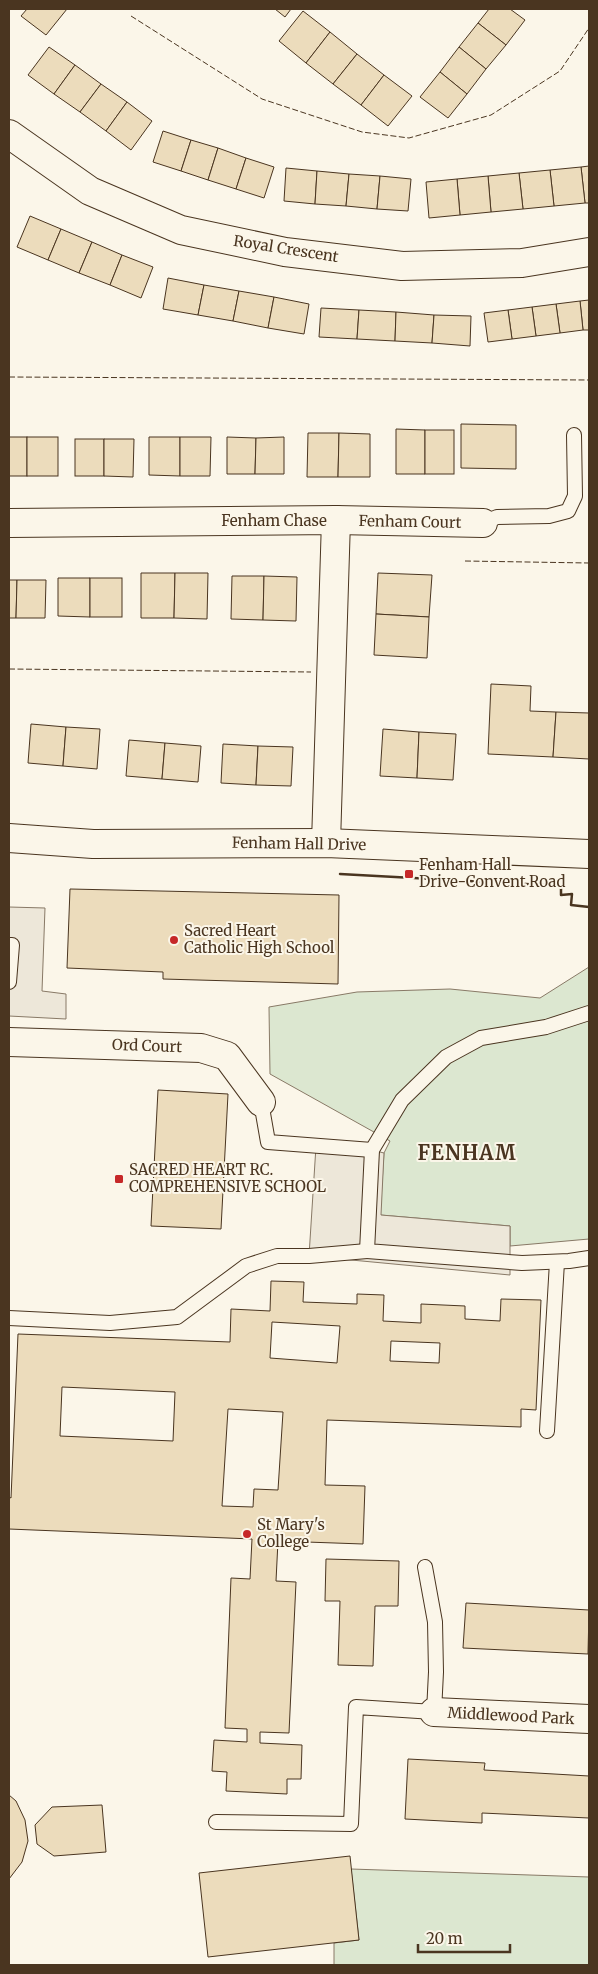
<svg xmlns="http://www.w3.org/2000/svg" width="598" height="1974" font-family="Merriweather,serif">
<rect width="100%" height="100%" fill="#fbf6e9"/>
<g fill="#dce7d0" stroke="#887966">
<polygon points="589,967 589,1239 510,1246 510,1226 380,1215 384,1153 390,1141 270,1074 269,1007 357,992 450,989 540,998"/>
<polygon points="351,1869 589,1877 589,1965 334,1965 334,1943 359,1940"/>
</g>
<g fill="#ede7d9" stroke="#887966">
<polygon points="9,907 45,908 42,991 66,994 66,1019 9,1016"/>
<polygon points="316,1146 372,1150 384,1153 381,1215 510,1226 510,1275 309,1256"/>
</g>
<g fill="#ecdcbc" stroke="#4a3520" fill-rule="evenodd">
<polygon points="27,9 67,9 46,35 21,16"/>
<polygon points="275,9 291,9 285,17"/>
<polygon points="489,9 510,9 525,20 506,45 478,23"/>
<polygon points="303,11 330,32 306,63 279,41"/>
<polygon points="478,23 506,45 486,69 459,47"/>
<polygon points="330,32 357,54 333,84 306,63"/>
<polygon points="49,47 75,65 54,94 28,75"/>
<polygon points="459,47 486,69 467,94 440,72"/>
<polygon points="357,54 384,75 361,105 333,84"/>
<polygon points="75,65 101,84 80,112 54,94"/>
<polygon points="440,72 467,94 448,118 420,97"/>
<polygon points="384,75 412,96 388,126 361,105"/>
<polygon points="101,84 127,102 106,131 80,112"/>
<polygon points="127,102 152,121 131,150 106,131"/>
<polygon points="163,131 191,140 181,171 153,162"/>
<polygon points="191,140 218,148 208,180 181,171"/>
<polygon points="218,148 246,158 236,189 208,180"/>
<polygon points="246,158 274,167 264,198 236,189"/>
<polygon points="589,166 589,203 585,203 581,167"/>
<polygon points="581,167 585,203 554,206 550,170"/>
<polygon points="286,168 317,171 315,204 284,201"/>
<polygon points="550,170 554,206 523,209 519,173"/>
<polygon points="317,171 349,174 346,206 315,204"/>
<polygon points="519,173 523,209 491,212 488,176"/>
<polygon points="349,174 380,176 377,209 346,206"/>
<polygon points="380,176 411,179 408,211 377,209"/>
<polygon points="488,176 491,212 460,215 457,179"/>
<polygon points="457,179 460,215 429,218 426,182"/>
<polygon points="30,216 61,229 48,260 17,247"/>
<polygon points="61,229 92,242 79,273 48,260"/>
<polygon points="92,242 122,255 110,285 79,273"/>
<polygon points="122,255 153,267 141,298 110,285"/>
<polygon points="168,278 204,285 198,315 163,309"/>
<polygon points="204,285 239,291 233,321 198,315"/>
<polygon points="239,291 274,297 268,328 233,321"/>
<polygon points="274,297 309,304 304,334 268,328"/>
<polygon points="589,300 589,330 583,330 580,301"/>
<polygon points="580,301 583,330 560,333 556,304"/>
<polygon points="556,304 560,333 536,336 532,307"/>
<polygon points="532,307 536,336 512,339 508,310"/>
<polygon points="321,308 359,310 357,339 319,337"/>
<polygon points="359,310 396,312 395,341 357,339"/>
<polygon points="508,310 512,339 488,342 484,313"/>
<polygon points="396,312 434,315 432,343 395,341"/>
<polygon points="434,315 471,316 470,346 432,343"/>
<polygon points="461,424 516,425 516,469 461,468"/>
<polygon points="396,429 425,430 425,474 396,474"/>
<rect x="425" y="430" width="29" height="44"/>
<polygon points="308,433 339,433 338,477 307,477"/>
<polygon points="339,433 370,434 370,477 338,477"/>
<rect x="9" y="437" width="18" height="39"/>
<rect x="27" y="437" width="31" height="39"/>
<polygon points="149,437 180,437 180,476 149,475"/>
<polygon points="180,437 211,437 210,476 180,476"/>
<polygon points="227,437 256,438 255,474 227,474"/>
<polygon points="284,437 284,474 255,474 256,438"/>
<rect x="75" y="439" width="29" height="37"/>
<polygon points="104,439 134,439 133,477 104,476"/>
<polygon points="141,573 175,573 174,618 141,618"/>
<polygon points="175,573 208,573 207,619 174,618"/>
<polygon points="378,573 432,575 429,617 376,614"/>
<polygon points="232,576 264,576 263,620 231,619"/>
<polygon points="264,576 297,577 296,621 263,620"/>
<polygon points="58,578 90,578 90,617 58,616"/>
<rect x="90" y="578" width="32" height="39"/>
<polygon points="9,580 17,580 16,618 9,618"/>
<polygon points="17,580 46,580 45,618 16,618"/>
<polygon points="376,614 429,617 427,658 374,655"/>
<polygon points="491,684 531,686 530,711 556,712 553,757 488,754"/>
<polygon points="556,712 589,713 589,759 553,757"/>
<polygon points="31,724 66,727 63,766 28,763"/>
<polygon points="66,727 100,729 97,769 63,766"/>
<polygon points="383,729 419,732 417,778 380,776"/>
<polygon points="419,732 456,734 453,780 417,778"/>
<polygon points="129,740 165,743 162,779 126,776"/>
<polygon points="165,743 201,746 198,782 162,779"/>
<polygon points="223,744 258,746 256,785 221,783"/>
<polygon points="258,746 293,747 291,786 256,785"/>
<polygon points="70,889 339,895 338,984 163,979 163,972 67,968"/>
<polygon points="158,1090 228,1094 221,1229 151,1226"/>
<path d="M271 1281 304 1282 303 1302 357 1304V1294L384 1295 383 1321 421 1323V1304L465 1306V1319L500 1321 501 1299 541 1300 536 1410 521 1409V1427L327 1420 325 1485 365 1486 363 1544 278 1541 276 1581 296 1582 289 1733 260 1732V1743L302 1745 301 1779H287V1794L226 1791 227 1772 212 1771 214 1740 247 1742V1729L225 1728 231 1578 250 1579 252 1539 9 1529V1497L11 1498 18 1334 230 1342 231 1309 270 1311ZM272 1322 340 1326 337 1363 270 1358ZM391 1341 440 1343 439 1363 390 1361ZM62 1387 175 1392 173 1441 60 1436ZM228 1409 283 1412 278 1490 254 1489 253 1507 222 1506Z"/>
<polygon points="326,1559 399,1561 398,1606 375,1606 373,1666 338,1665 340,1601 325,1601"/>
<polygon points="466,1603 589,1610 588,1654 463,1648"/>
<polygon points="408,1759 485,1763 484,1770 589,1776 589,1818 482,1813 482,1823 405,1819"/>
<polygon points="9,1795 16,1801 25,1820 28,1841 22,1862 9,1879"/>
<polygon points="102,1805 106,1852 54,1856 37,1844 35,1825 52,1807"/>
<polygon points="350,1856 359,1940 208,1957 199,1873"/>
</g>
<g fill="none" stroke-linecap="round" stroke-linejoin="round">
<defs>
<g id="service">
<polyline points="483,523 497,517 549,516 568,511 575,496 574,435"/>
<polyline points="9,945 12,945 9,982"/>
<polyline points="589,1013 546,1027 481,1038 446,1057 402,1100 372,1150 367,1251 522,1263 569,1261 589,1258"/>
<polyline points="261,1102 268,1142 372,1150"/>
<polyline points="9,1318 110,1323 177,1317 246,1266 277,1256 309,1256 367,1251"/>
<polyline points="547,1431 557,1262"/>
<polyline points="216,1822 351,1824 356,1707 434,1712 436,1672 435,1622 425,1567"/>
</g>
<g id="minor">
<polyline points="9,134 90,191 181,230 285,252 402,266 522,263 589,252"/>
<polyline points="9,523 336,520 483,523"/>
<polyline points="326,843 336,520"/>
<polyline points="9,1042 201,1048 227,1056 261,1102"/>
<polyline points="434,1712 589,1719"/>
</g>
<polyline id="tertiary" points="9,838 93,844 326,843 589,854"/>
</defs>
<use href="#service" stroke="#4a3520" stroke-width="16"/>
<use href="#minor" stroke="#4a3520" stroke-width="30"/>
<use href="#tertiary" stroke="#4a3520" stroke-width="30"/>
<use href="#service" stroke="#fbf6e9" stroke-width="14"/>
<use href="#minor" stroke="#fbf6e9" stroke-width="28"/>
<use href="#tertiary" stroke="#fbf6e9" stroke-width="28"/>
<g stroke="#4a3520" stroke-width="1" stroke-dasharray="6 2.5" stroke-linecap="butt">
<polyline points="131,16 262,99 362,132 409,138 491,115 560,71 589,28"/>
<polyline points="9,377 589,380"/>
<polyline points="465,561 589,563"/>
<polyline points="9,669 311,672"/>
</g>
<polyline stroke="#4a3520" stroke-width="2.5" points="340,874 561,886 561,895 572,894 571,905 589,907"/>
</g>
<g fill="#c62828" stroke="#fbf6e9" stroke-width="2">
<rect x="404" y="869" width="10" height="10" rx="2.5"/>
<circle cx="174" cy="940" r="5"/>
<rect x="114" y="1174" width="10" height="10" rx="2.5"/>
<circle cx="247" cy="1534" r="5"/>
</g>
<g text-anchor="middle" stroke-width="4" stroke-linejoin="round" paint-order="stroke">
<g font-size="15" fill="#4a3520" stroke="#fbf6e9">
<text transform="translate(286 249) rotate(9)" y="5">Royal Crescent</text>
<text x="274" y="526">Fenham Chase</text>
<text transform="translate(410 522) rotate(1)" y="5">Fenham Court</text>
<text transform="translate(299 844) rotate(1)" y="5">Fenham Hall Drive</text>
<text transform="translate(147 1046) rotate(2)" y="5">Ord Court</text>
<text transform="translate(511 1716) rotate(3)" y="5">Middlewood Park</text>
</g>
<g font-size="15" fill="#4a3520" stroke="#fbf6e9" text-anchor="start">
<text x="419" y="870">Fenham Hall<tspan x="419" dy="17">Drive-Convent Road</tspan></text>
<text x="184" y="936">Sacred Heart<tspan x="184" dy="17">Catholic High School</tspan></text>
<text x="129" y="1175">SACRED HEART RC.<tspan x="129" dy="17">COMPREHENSIVE SCHOOL</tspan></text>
<text x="257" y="1530">St Mary's<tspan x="257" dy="17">College</tspan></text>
</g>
<g font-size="20" font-weight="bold" letter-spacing="1" fill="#4a3520" stroke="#fbf6e9">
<text x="467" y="1160">FENHAM</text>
</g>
</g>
<rect width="598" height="1974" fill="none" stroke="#4a3520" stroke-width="20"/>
<path d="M418 1944v8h92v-8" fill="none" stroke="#4a3520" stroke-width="2.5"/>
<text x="426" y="1944" font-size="15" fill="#4a3520" stroke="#fbf6e9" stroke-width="4" paint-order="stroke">20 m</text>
</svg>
